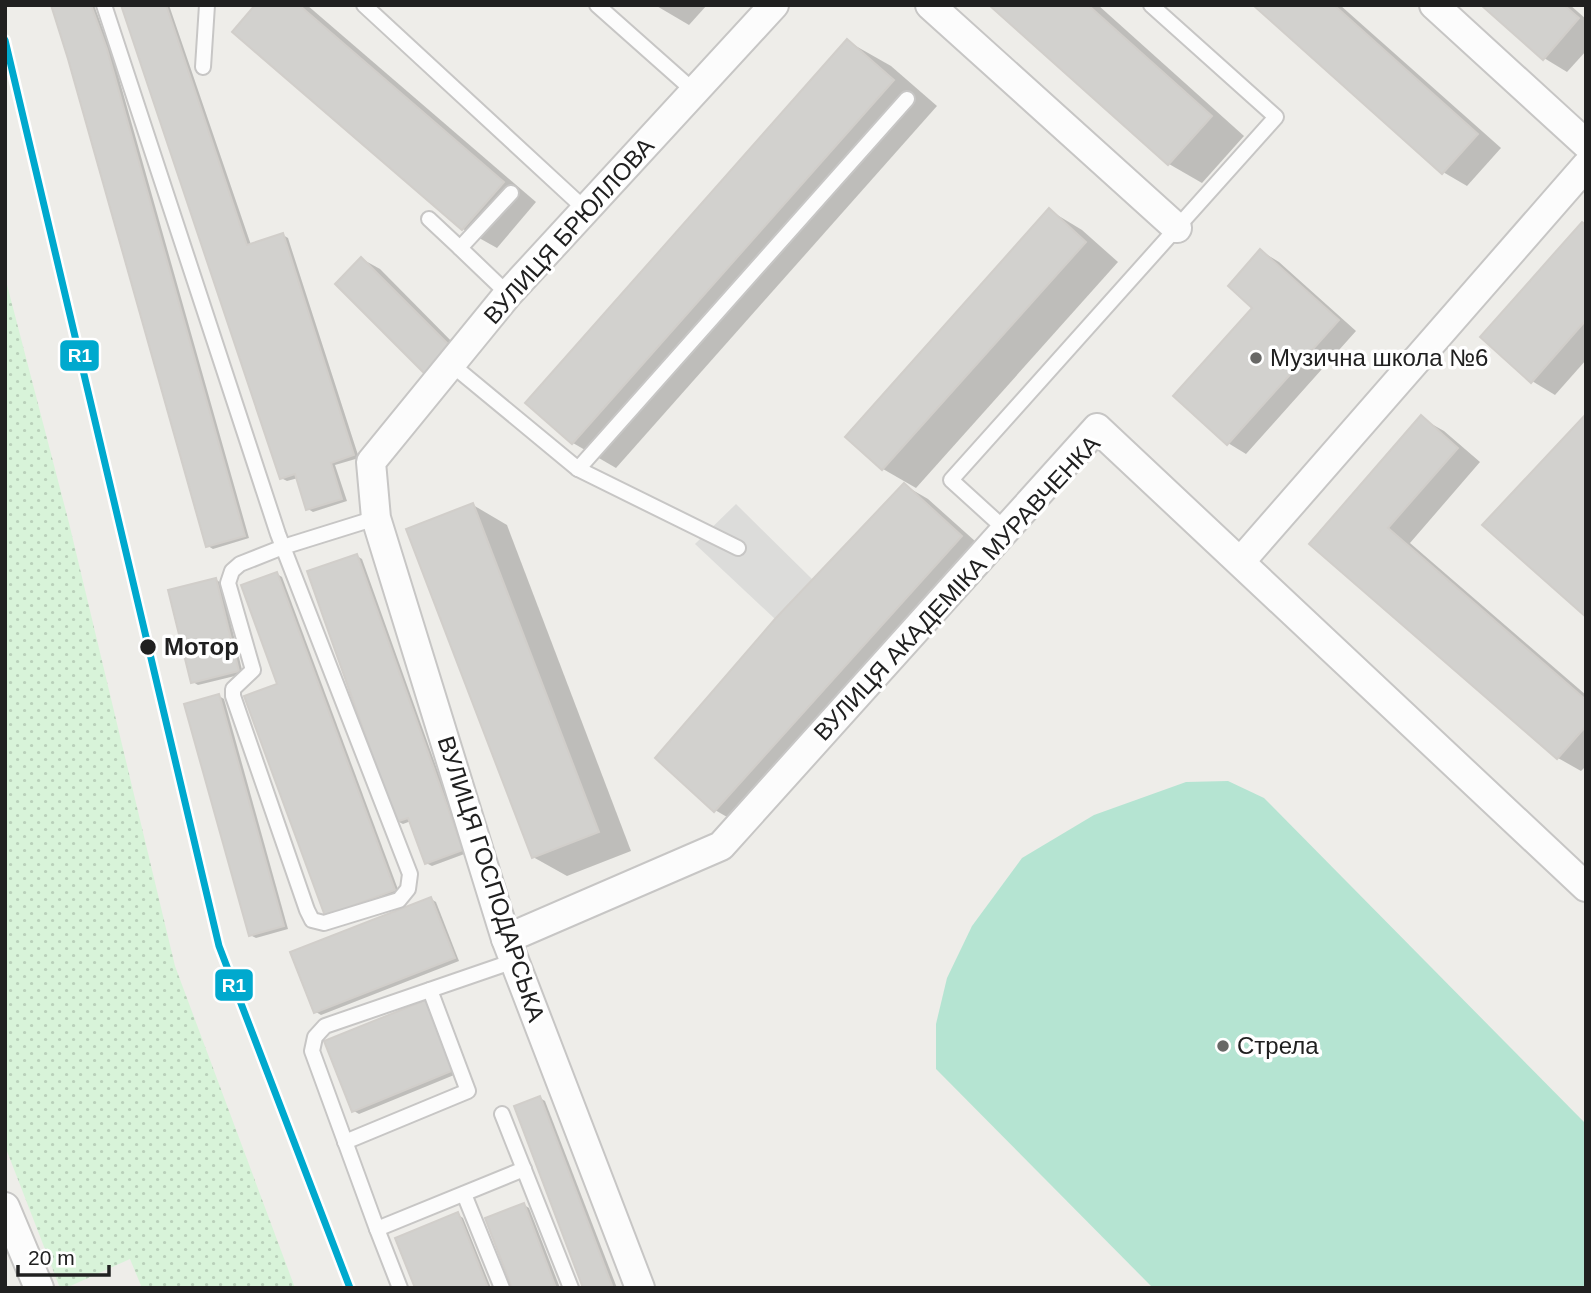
<svg xmlns="http://www.w3.org/2000/svg" width="1591" height="1293" font-family="Arial,sans-serif">
<defs>
<pattern id="park-dots" width="8" height="8" patternUnits="userSpaceOnUse" patternTransform="scale(1.75)"><rect width="8" height="8" fill="#d8f3d9"/><path d="M2 2h.1M6 6h.1" fill="none" stroke="#b9d0ba" stroke-width="1.8" stroke-linecap="round"/></pattern>
</defs>
<rect width="100%" height="100%" fill="#eeede9"/>
<polygon fill="#dcdcda" points="736,504 812,579 775,619 695,544"/>
<polygon fill="url(#park-dots)" points="5,277 69,523 175,966 295,1288 142,1288 130,1259 66,1288 60,1288 5,1146"/>
<polygon fill="#b5e4d2" points="1228,781 1264,798 1586,1124 1586,1288 1153,1288 936,1069 936,1024 947,978 972,926 1022,858 1094,815 1186,782"/>
<g fill="#0003">
<polygon points="52,5 94,5 112,54 249,538 213,549 208,546 70,59"/>
<polygon points="123,5 169,5 251,245 283,235 288,238 359,458 335,465 347,501 313,512 308,509 298,478 287,481 281,478"/>
<polygon points="257,5 307,5 536,202 497,248 463,229"/>
<polygon points="655,5 707,5 689,25"/>
<polygon points="991,5 1098,5 1244,136 1202,183 1169,164"/>
<polygon points="1256,5 1340,5 1501,148 1467,186 1443,172"/>
<polygon points="1483,5 1570,5 1586,19 1586,51 1567,72 1544,58"/>
<polygon points="847,41 891,66 937,106 616,468 573,443"/>
<polygon points="1049,210 1082,230 1118,262 916,488 883,469"/>
<polygon points="1586,226 1586,360 1555,395 1532,381"/>
<polygon points="1261,251 1279,262 1356,331 1246,454 1228,443 1255,307"/>
<polygon points="362,259 380,269 469,359 444,383"/>
<polygon points="1421,418 1444,431 1480,462 1410,543 1586,695 1586,766 1581,771 1558,758 1312,544"/>
<polygon points="904,485 928,499 985,550 739,824 715,810"/>
<polygon points="473,505 507,525 631,851 567,876 533,857"/>
<polygon points="357,556 362,559 467,853 432,866 426,863 411,821 403,824 397,821"/>
<polygon points="277,574 282,577 399,892 332,918 280,685"/>
<polygon points="215,579 221,583 243,674 198,685 193,682"/>
<polygon points="219,696 224,699 288,929 256,938 250,935"/>
<polygon points="431,899 436,902 459,961 321,1015 316,1012"/>
<polygon points="426,1002 431,1005 459,1073 359,1114 354,1111"/>
<polygon points="540,1098 545,1101 617,1288 585,1288"/>
<polygon points="524,1205 529,1208 560,1288 514,1288"/>
<polygon points="457,1214 463,1218 491,1288 417,1288"/>
</g>
<g fill="#d2d1ce" stroke="#d1ceca" stroke-width="2">
<polygon points="51,5 91,5 107,49 245,536 206,547 68,59"/>
<polygon points="121,5 166,5 247,245 283,233 354,455 331,463 342,499 306,510 295,474 280,479"/>
<polygon points="255,5 299,5 504,182 462,230 232,32"/>
<polygon points="989,5 1088,5 1212,116 1168,165"/>
<polygon points="1253,5 1334,5 1478,134 1442,174"/>
<polygon points="1481,5 1564,5 1579,18 1543,60"/>
<polygon points="847,39 894,80 572,444 525,403"/>
<polygon points="1049,208 1086,242 882,470 845,437"/>
<polygon points="1582,222 1586,225 1586,320 1531,383 1480,337"/>
<polygon points="1260,249 1339,320 1227,445 1173,396 1252,308 1228,286"/>
<polygon points="361,257 452,348 425,374 335,284"/>
<polygon points="1586,414 1586,617 1482,525"/>
<polygon points="1421,415 1458,448 1388,528 1586,700 1586,726 1557,759 1309,544"/>
<polygon points="904,483 962,536 714,812 655,758 775,619"/>
<polygon points="473,503 599,832 532,858 406,529"/>
<polygon points="357,554 463,850 425,864 408,818 396,822 307,571"/>
<polygon points="277,572 395,890 325,916 244,696 277,684 241,585"/>
<polygon points="216,578 239,671 191,683 168,590"/>
<polygon points="219,694 284,926 249,936 184,704"/>
<polygon points="431,897 455,958 314,1013 290,952"/>
<polygon points="426,1000 454,1070 352,1112 324,1041"/>
<polygon points="540,1096 613,1288 583,1288 514,1106"/>
<polygon points="524,1203 556,1288 512,1288 485,1218"/>
<polygon points="458,1212 488,1288 415,1288 395,1238"/>
</g>
<g fill="none" stroke-linecap="round" stroke-linejoin="round">
<defs>
<g id="service">
<polyline points="104,5 278,534 283,547 410,874 408,889 399,900 324,923 312,920 307,910 233,696 233,689 253,670 228,583 232,571 240,564 283,547 376,518"/>
<polyline points="364,5 586,210"/>
<polyline points="597,5 695,92"/>
<polyline points="203,67 207,5"/>
<polyline points="429,219 460,248"/>
<polyline points="508,294 460,248 511,193"/>
<polyline points="451,364 578,469 907,99"/>
<polyline points="578,469 738,548"/>
<polyline points="1006,530 951,480 1276,117 1151,5"/>
<polyline points="502,1114 571,1288"/>
<polyline points="345,1142 468,1091 430,990"/>
<polyline points="464,1194 502,1288"/>
<polyline points="377,1229 312,1051 315,1037 325,1026 514,961"/>
<polyline points="400,1288 377,1229 524,1169"/>
</g>
<g id="minor">
<polyline points="930,5 1177,228"/>
<polyline points="1434,5 1586,144"/>
<polyline points="1241,561 1586,166"/>
<polyline points="506,939 721,846 1097,428 1586,887"/>
<polyline points="5,1207 39,1288"/>
<polyline points="640,1288 506,939 376,518 371,462 508,294 774,5"/>
</g>
</defs>
<use href="#service" stroke="#c7c6c5" stroke-width="18"/>
<use href="#minor" stroke="#c7c6c5" stroke-width="32"/>
<use href="#service" stroke="#fcfcfc" stroke-width="14"/>
<use href="#minor" stroke="#fcfcfc" stroke-width="28"/>
<defs>
<polyline id="rail-1" points="5,40 219,946 350,1288"/>
</defs>
<use href="#rail-1" stroke="#fff" stroke-width="12"/>
<use href="#rail-1" stroke="#00a9ce" stroke-width="7"/>
</g>
<g fill="#686866" stroke="#fff" stroke-width="2.5">
<circle cx="1256" cy="358" r="7"/>
<circle cx="1223" cy="1046" r="7"/>
</g>
<circle fill="#202020" stroke="#fff" stroke-width="2.5" cx="148" cy="647" r="9"/>
<g text-anchor="middle" stroke-width="7" stroke-linejoin="round" paint-order="stroke">
<g font-size="24" fill="#202020" stroke="#fff">
<text transform="translate(569 231) rotate(-48)" y="8">ВУЛИЦЯ БРЮЛЛОВА</text>
<text transform="translate(957 588) rotate(-47)" y="8">ВУЛИЦЯ АКАДЕМІКА МУРАВЧЕНКА</text>
<text transform="translate(491 879) rotate(72)" y="8">ВУЛИЦЯ ГОСПОДАРСЬКА</text>
</g>
<g font-size="24" fill="#202020" stroke="#fff" text-anchor="start">
<text x="1270" y="366">Музична школа №6</text>
<text x="1237" y="1054">Стрела</text>
</g>
<g font-size="24" font-weight="bold" fill="#202020" stroke="#fff" text-anchor="start">
<text x="164" y="655">Мотор</text>
</g>
</g>
<g stroke="#fff" stroke-width="2.5">
<rect x="59" y="339" width="41" height="33" rx="7" fill="#00a9ce"/>
<rect x="214" y="968" width="40" height="34" rx="7" fill="#00a9ce"/>
</g>
<g font-size="19" text-anchor="middle" font-weight="bold" fill="#fff">
<text x="80" y="362">R1</text>
<text x="234" y="992">R1</text>
</g>
<rect width="1591" height="1293" fill="none" stroke="#202020" stroke-width="14"/>
<path d="M18 1265v10h91v-10" fill="none" stroke="#202020" stroke-width="3.5"/>
<text x="28" y="1265" font-size="21" fill="#202020" stroke="#ffffff" stroke-width="5" paint-order="stroke">20 m</text>
</svg>
